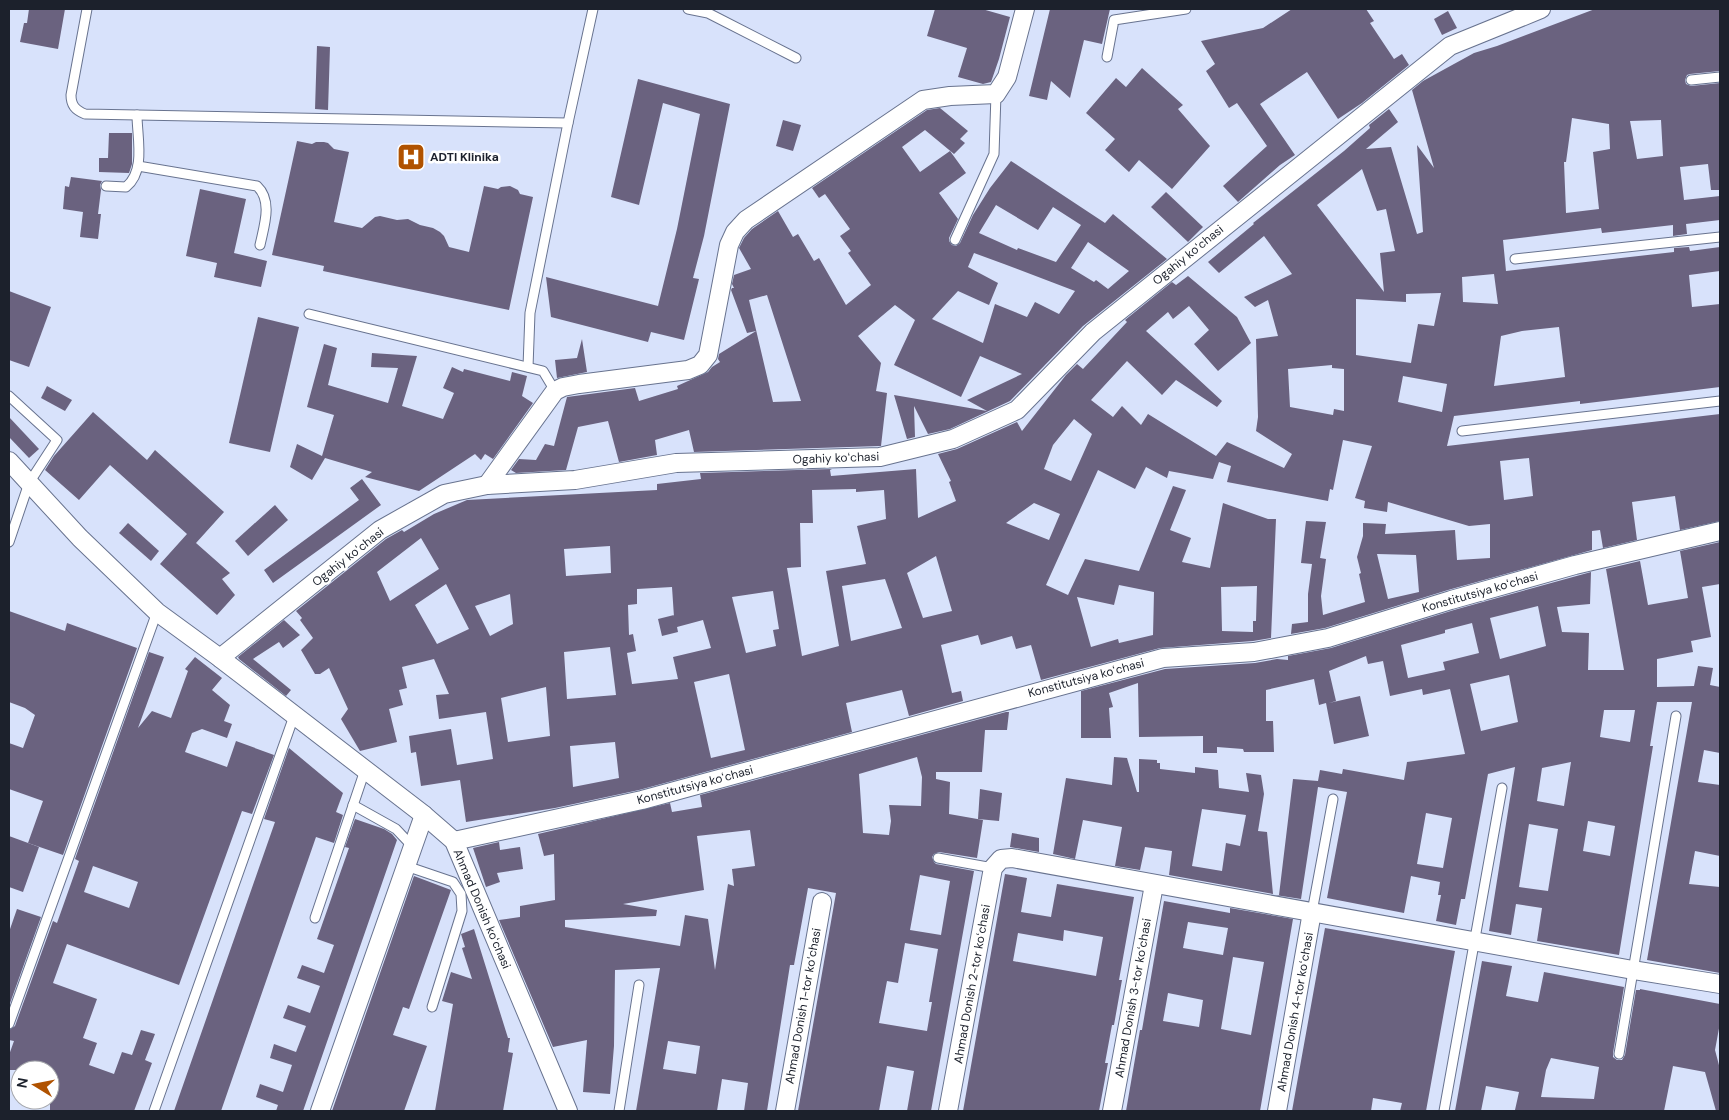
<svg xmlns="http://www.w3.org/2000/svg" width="1729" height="1120" font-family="'DM Sans',sans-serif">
<rect width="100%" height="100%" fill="#d8e2fb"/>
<g fill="#6a627f" fill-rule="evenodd">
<polygon points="29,9 65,9 58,49 20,42 24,23 27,23"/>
<polygon points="935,9 982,9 1010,17 999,59 991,82 983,84 958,77 967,48 927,36"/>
<polygon points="1050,9 1110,9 1102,44 1084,40 1070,98 1051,81 1047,100 1029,96"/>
<polygon points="1292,9 1366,9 1374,21 1370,23 1394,59 1402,54 1409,65 1362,103 1338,119 1307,72 1260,104 1295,155 1280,165 1238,202 1223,186 1267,146 1237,103 1229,108 1206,71 1215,64 1201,41 1263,28"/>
<path d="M1595 9H1720V71L1690 74 1687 75 1685 80 1686 84 1691 86 1720 83V190H1711L1708 164 1680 167 1684 200 1720 196V220L1686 224 1687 234 1673 236V225L1602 233 1601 228 1503 240 1506 271 1674 252V248L1689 247 1690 251 1720 247V271L1689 275 1692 307 1720 304V387L1580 404V401L1454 416 1447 446 1720 414V521L1680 530 1675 496 1632 502 1637 540 1603 548 1600 530 1592 531V550L1448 590 1325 628 1291 634 1292 624 1308 622V594L1312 564 1301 563 1306 521 1326 522 1320 558 1326 559 1321 596 1323 615 1365 602 1359 574 1361 573 1357 557 1363 536V523L1386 524 1385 534 1455 530 1457 560 1490 558V524L1469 526 1388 502 1387 512 1364 508 1365 501 1355 498 1372 446 1343 440 1333 490 1330 489 1328 501 1227 482 1231 466 1219 462 1213 479 1169 471 1167 478 1146 467 1135 489 1098 470 1046 585 1068 595 1085 559 1139 571 1173 486 1186 490 1170 530 1191 538 1182 562 1210 568 1223 503 1268 519H1276L1271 638 1253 641 1160 648 1041 680 1031 645 1016 649 1012 636 981 645 978 635 941 645 952 693 961 691 963 701 909 716 902 690 846 703 852 732 639 790 555 808 466 822 460 780 421 786 416 752 411 753 409 736 451 729 457 765 493 759 486 712 439 719 436 695 449 694 434 659 402 667 407 688 399 690 403 705 389 709 397 742 360 751 341 719 348 709 329 668 320 674H315L301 650 313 638 300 620 302 618 296 611 386 539 402 530 404 532 434 514 467 500 657 490V484L701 479 700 473 832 469 830 470 831 476 916 469 918 518 956 501 949 482 951 481 938 454 957 449 1017 422 1022 431 1066 375 1077 364 1083 369 1127 322 1125 320 1172 282 1176 285 1188 276 1237 317 1251 343 1218 371 1194 344 1209 330 1189 306 1173 319 1168 312 1146 331 1222 401 1217 407 1176 380 1162 395 1127 361 1091 400 1113 417 1122 406 1141 425 1148 414 1216 456 1227 442 1284 468 1292 454 1256 431 1258 417 1256 339 1278 336 1268 300 1255 307 1244 297 1292 274 1264 236 1219 273 1208 262 1254 224 1253 223 1344 151 1370 128 1369 125 1389 109 1398 122 1366 149 1391 147 1417 234 1423 232 1417 145 1434 168 1412 90 1423 81 1474 53 1497 46ZM1572 118 1609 124 1610 149 1593 152 1599 209 1566 213 1564 162H1566ZM1661 120 1663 156 1637 159 1630 121ZM1362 169 1377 211 1386 209 1395 251 1380 253 1384 292 1317 205ZM1494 274 1498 304 1463 302 1462 277ZM1441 293 1434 326 1418 324 1411 363 1356 355V299L1406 302V294ZM1559 327 1565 377 1494 386 1501 336 1522 331ZM1332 365V368L1344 369V411L1334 409 1333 415 1290 407 1288 369ZM1403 376 1447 384 1442 412 1398 402ZM1074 419 1092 434 1071 481 1044 469 1053 445ZM1529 458 1533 496 1504 500 1500 461ZM856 489V492L884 490 886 519 857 526 866 564 826 571 839 646 802 656 787 568 801 567 800 523H813L812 490ZM1034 503 1060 514 1049 540 1006 523ZM421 538 439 569 390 601 377 572ZM610 546 611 573 566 576 564 549ZM1377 554 1416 555 1419 592 1388 599ZM936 556 952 611 923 618 907 573ZM885 579 902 628 851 641 842 586ZM446 584 469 629 437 644 415 605ZM1119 585 1154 592 1153 635 1119 643 1118 639 1091 647 1077 597 1114 605ZM1257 586 1256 621H1253V632L1222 631 1221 587ZM672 587 674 617V615L658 619 662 636 678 632 677 627 703 620 711 648 673 657 678 679 632 684 627 653 636 651 633 634 629 635 628 605 637 604V589ZM773 591 779 629 773 630 776 646 746 653 732 597ZM510 594 513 624 490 636 475 606ZM610 647 616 695 567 699 564 652ZM729 674 745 750 711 758 694 682ZM546 687 550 736 508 742 501 698ZM615 742 619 778 573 787 570 746Z"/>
<polygon points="1448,11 1457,28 1442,35 1434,19"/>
<polygon points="317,46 330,47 328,110 315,109"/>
<polygon points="1142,68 1183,105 1178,109 1210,146 1172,189 1139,160 1129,172 1105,150 1115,139 1086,113 1116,78 1126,87"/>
<polygon points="638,79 730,104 704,236 693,278 699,279 684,340 651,332 648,342 551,317 546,277 658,306 677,229 700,114 663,103 639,205 611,197"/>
<path d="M940 108 968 131 960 139 965 143 954 154 925 130 902 147 920 172 950 151 966 173 939 193 958 219 949 238V241L952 245 956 246 960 243 973 215 990 188 1011 161 1105 223 1113 214 1167 259 1083 326 1010 401 950 429 928 434 914 406 915 437 907 439 894 395 987 411 967 400 1022 374 980 356 961 397 894 365 915 320 895 305 858 336 881 363 876 391 887 393 881 446 694 452 689 430 655 440 657 455 619 462 608 421 578 427 566 470 516 473 511 470 519 459 536 460 545 444 554 446 567 397 635 388 639 401 678 389 677 386 708 372 712 367 720 362 718 359 719 354 756 331 747 333 731 290 732 288H734L732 284 734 275 751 269 739 248 744 238 752 229 778 211 793 237 798 234 814 261 819 258 846 305 871 285 848 253 851 251 840 236 850 229 825 194 819 198 812 188 927 110ZM996 205 1038 230 1053 207 1081 225 1056 262 1018 248 1017 250 979 233ZM1088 242 1129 271 1108 289 1096 280 1094 282 1071 268ZM974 253 1004 264 1075 291 1059 314 1035 302 1027 317 995 304 983 343 932 319 958 291 989 305 998 283 968 267ZM767 295 801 401 773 402 749 300Z"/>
<polygon points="783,120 801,125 793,151 776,146"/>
<polygon points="109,133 132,133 132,164 129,173 99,172 99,158 108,158"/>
<polygon points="297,141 312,144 316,142 324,142 328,143 334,149 349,152 334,222 362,228 375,217 380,216 397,220 408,219 420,225 433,228 440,232 444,236 449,247 469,252 484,186 498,189 501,187 510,186 518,190 520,194 533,197 509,310 323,271 324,266 272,255"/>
<polygon points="71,177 102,181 100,185 101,190 98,214 101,214 98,239 80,237 83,212 63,209 65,186 69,187"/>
<polygon points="200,189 246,199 234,253 267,261 261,287 214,277 217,263 186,256"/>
<polygon points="1166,192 1203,227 1188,242 1151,207"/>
<polygon points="9,291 51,307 29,367 9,360"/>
<polygon points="258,317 299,327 270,452 229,443"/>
<polygon points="582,339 587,372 557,378 555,360 577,358"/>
<polygon points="324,344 337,348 328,385 388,403 398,368 371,367 372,353 417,356 402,406 443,419 454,393 443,388 452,367 463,372 464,369 510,381 512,372 527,376 522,396 533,403 493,459 485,454 481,460 475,454 419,491 365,477 372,472 325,458 312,480 290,467 297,444 322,456 334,415 307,407"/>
<polygon points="47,386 72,400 65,411 41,398"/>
<polygon points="93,412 147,460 155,450 224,512 196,543 230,573 222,579 235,595 217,615 160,564 187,534 110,465 79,500 45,470 54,456"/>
<polygon points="9,417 39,449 29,458 9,437"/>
<polygon points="362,479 381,505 273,583 264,570 359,500 350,488"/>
<polygon points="275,505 288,520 248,556 235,541"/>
<polygon points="128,523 159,551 151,561 119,533"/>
<path d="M1720 542V584L1702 587 1711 637 1691 641 1693 652 1657 659V687L1694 686 1698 666 1713 668 1710 685 1720 687V753L1704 750 1698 782 1720 785V856L1695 851 1689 884 1720 887V973L1647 960 1692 702H1657L1650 746H1653L1619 955 1537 941 1542 908 1516 904 1511 935 1489 931 1515 767 1488 774 1465 899H1461L1456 925 1436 921 1441 895H1438L1440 882 1411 876 1404 913 1327 898 1347 792 1318 787 1301 899 1275 895H1279L1293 779 1318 781 1320 770 1342 774 1343 769 1404 780 1407 762 1465 754 1450 689 1423 695 1422 689 1390 696 1383 661 1368 664 1366 656 1329 671 1336 701 1329 703 1360 696 1369 736 1334 744 1326 703 1319 705 1314 679 1266 690V721H1273L1274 752H1244L1243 749 1217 747V753H1203V736L1139 737 1138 683 1109 693 1113 707 1109 708 1111 738H1081V691L1165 669 1255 663 1277 659 1288 660V656L1331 648 1454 610 1591 572 1590 604 1557 607 1562 632 1589 633 1588 670H1624L1606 569 1640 561 1648 605 1688 598 1680 551ZM1538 606 1546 646 1500 659 1490 618ZM1472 623 1479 653 1443 662 1445 670 1408 678 1401 645 1445 633V630ZM1509 675 1518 722 1481 731 1470 684ZM1604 710H1635L1630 742 1600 737ZM1571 762 1564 806 1537 801 1542 768ZM1426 813 1452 818 1443 868 1417 864ZM1588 821 1615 826 1610 856 1583 851ZM1529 824 1558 829 1548 891 1519 887Z"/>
<polygon points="9,611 65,631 67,623 137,648 63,855 28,843 43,801 9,789 9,743 23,748 35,715 25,708 9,702"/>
<polygon points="284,620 300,635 283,648 279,642 253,659 291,690 286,696 239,659 238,657"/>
<path d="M149 652 164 657 138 728 152 711 171 718 188 671 185 669 195 657 222 678 212 690 230 705 224 721 232 724 227 738 202 729 192 733 185 752 227 767 236 741 274 755 252 814 242 811 179 985 67 944 53 983 97 999 83 1038 97 1043 89 1065 114 1074 122 1052 132 1055 141 1030 155 1034 145 1060 152 1063 134 1111H50V1070H9V1055L14 1041 9 1040V1030L15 1026 53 921 57 923 79 861 75 859ZM93 866 138 882 129 908 84 892Z"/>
<path d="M1006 712H1009L1007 730H985L982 772H936V779L950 782 949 814 983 820 977 858 939 852 934 854 932 857 934 862 936 864 974 871 931 1111H907L914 1071 887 1066 879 1111H798L836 893 808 888 794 965H790L767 1111H744L748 1083 722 1079 717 1111H636L660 968 615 970 614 1046 610 1094 583 1092 587 1040 553 1047 499 920 520 917V906L555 900 554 854 544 856 538 834 670 803 672 812 702 807 700 795ZM917 757 922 777 921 806 889 805 891 821 889 835 863 833 859 774ZM750 830 755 866 732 869 734 886 728 884 715 970 708 919 685 915 680 946 565 927V920L656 916 657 910 623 904 704 890 697 836ZM920 875 950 881 941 935 910 930ZM905 943 938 949 929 1002H932L927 1031 879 1023 887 981 898 983ZM668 1041 700 1046 696 1074 663 1069Z"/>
<polygon points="289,748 343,793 336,812 343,815 334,843 316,837 221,1111 174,1111 275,822 264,819"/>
<path d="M1114 757 1127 758 1137 792H1139V759L1157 760V763H1160V769L1195 773V767L1218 770 1219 788 1249 792 1246 773 1261 775 1264 794 1258 831 1267 832 1273 894 1169 875 1172 851 1145 847 1140 870 1115 866 1122 827 1083 820 1075 859 1053 854 1066 778 1112 785ZM1202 809 1246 815 1240 846 1226 843 1222 871 1192 866Z"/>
<polygon points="980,789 1002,793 999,821 978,819"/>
<polygon points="355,819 384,829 392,834 397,840 303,1111 276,1111 278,1105 256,1097 260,1084 283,1092 292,1065 270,1058 274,1044 296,1052 306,1026 283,1018 288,1005 310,1013 320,986 297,978 302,965 324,973 334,945 317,939 349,848 345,847"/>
<polygon points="1012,833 1039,838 1039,852 1010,847"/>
<polygon points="9,836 39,847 23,892 9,887"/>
<polygon points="499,842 500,850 520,847 523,869 497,873 500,882 486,887 473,848"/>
<path d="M1005 874 1027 878 1021 912 1051 917 1057 884 1134 897 1119 980H1122L1114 1025H1112L1105 1063H1108L1099 1111H963ZM1064 930 1103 937 1096 976 1013 961 1018 933 1063 941Z"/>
<polygon points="414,876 451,890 409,1009 403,1007 393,1035 427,1046 404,1111 332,1111"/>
<path d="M1164 901 1230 913V908L1293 919 1260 1111H1126L1140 1030H1142ZM1188 922 1228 928 1223 955 1183 948ZM1233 957 1264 962 1251 1035 1221 1029ZM1168 993 1203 1000 1199 1027 1163 1021Z"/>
<polygon points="17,909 41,917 9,1006 9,932"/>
<polygon points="1325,928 1455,951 1426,1111 1400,1111 1402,1103 1373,1098 1371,1111 1292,1111"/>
<polygon points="474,929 508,1038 510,1038 508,1052 513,1053 503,1111 435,1111 453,1004 442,1001 451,972 472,979 462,948 465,947 461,934"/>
<path d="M1482 961 1512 966 1506 996 1538 1002 1544 972 1624 987 1613 1053V1057L1617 1060H1622L1625 1055 1636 990H1640V989L1720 1004V1023L1715 1050 1720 1069V1111H1716L1705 1072 1673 1066 1664 1111 1515 1110 1519 1092 1486 1086 1481 1111H1455ZM1551 1058 1599 1067 1594 1099 1541 1097 1546 1070Z"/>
</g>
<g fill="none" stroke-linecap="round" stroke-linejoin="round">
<defs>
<g id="lane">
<path d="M87 9 71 95C71 105 75 110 85 114L568 123"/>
<polyline points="688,9 708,13 796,58"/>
<polyline points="1107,57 1114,20 1186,9"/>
<polyline points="1691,80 1720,77"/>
<path d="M138 166 257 186C273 201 264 226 260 245"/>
<path d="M106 186 126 187C146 171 137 137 137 115"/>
<polyline points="955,240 994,154 996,94"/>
<polyline points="1515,259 1720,237"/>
<polyline points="309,314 543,371 555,391"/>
<polyline points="528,367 530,313 568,123 593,9"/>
<polyline points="9,396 57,440 29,483 9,542"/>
<polyline points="1462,431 1720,401"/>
<polyline points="353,805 396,829 413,847"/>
<polyline points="938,858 993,868"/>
<polyline points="406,866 453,882 461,894 462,911 432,1007"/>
<polyline points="1312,912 1333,799"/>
<polyline points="315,918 365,770"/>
<polyline points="9,1024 157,612"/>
<polyline points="1619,1054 1676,716"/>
<polyline points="154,1111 294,716"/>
<polyline points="619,1111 639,985"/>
<polyline points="1444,1111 1502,788"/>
</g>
<g id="street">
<polyline points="9,461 80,538 157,612 220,658 424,815 454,841 568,1111"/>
<polyline points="487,485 555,391 563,387 579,384 688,370 700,365 708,355 729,245 735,232 746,220 923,100 950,96 996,94 1007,77 1025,9"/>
<polyline points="220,658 380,530 444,494 487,485 575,480 676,463 880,457 953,439 1017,410 1093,332 1450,46 1541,9"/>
<polyline points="454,841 642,800 1163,658 1254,652 1328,638 1451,600 1575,565 1720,531"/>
<polyline points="320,1111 424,815"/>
<polyline points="785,1111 822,902"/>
<polyline points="948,1111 993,868 1001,859 1012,858 1633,970 1720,984"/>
<polyline points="1112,1111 1154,885"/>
<polyline points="1277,1111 1312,912"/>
</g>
</defs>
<use href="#lane" stroke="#68738f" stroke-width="11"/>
<use href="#street" stroke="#68738f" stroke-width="20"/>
<use href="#lane" stroke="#fff" stroke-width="9"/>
<use href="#street" stroke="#fff" stroke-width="18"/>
</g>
<defs>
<symbol id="hospital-square" viewBox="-11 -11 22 22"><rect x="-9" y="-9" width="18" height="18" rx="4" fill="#b05200" stroke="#fff"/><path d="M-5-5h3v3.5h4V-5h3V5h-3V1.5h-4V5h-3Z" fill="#fff"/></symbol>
</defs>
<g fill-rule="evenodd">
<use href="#hospital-square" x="395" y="141" width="32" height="32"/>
</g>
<g text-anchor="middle" stroke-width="5" stroke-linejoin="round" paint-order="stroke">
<g font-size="12" font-weight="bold" fill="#1c212c" stroke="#fff" text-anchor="start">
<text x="430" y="161">ADTI Klinika</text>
</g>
<g font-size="12" fill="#1c212c" stroke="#fff">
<text transform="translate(1188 255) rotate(-39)" y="4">Ogahiy koʻchasi</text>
<text transform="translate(836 458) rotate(-2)" y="4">Ogahiy koʻchasi</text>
<text transform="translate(348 557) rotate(-38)" y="4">Ogahiy koʻchasi</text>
<text transform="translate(1480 592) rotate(-16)" y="4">Konstitutsiya koʻchasi</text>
<text transform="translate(1086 678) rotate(-15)" y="4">Konstitutsiya koʻchasi</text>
<text transform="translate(695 785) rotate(-15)" y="4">Konstitutsiya koʻchasi</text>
<text transform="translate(482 909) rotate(67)" y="4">Ahmad Donish koʻchasi</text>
<text transform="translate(972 984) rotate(-80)" y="4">Ahmad Donish 2-tor koʻchasi</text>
<text transform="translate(1133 998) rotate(-80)" y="4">Ahmad Donish 3-tor koʻchasi</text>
<text transform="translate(803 1006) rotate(-80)" y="4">Ahmad Donish 1-tor koʻchasi</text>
<text transform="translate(1295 1012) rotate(-80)" y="4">Ahmad Donish 4-tor koʻchasi</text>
</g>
</g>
<rect width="1729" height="1120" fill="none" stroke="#1c212c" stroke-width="20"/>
<g transform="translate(35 1085) rotate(280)"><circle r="24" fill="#ffffff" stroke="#a4a6ab"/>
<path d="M0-4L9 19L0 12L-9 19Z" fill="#b05200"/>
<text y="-8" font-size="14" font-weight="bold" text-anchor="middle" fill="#1c212c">N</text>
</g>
</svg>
